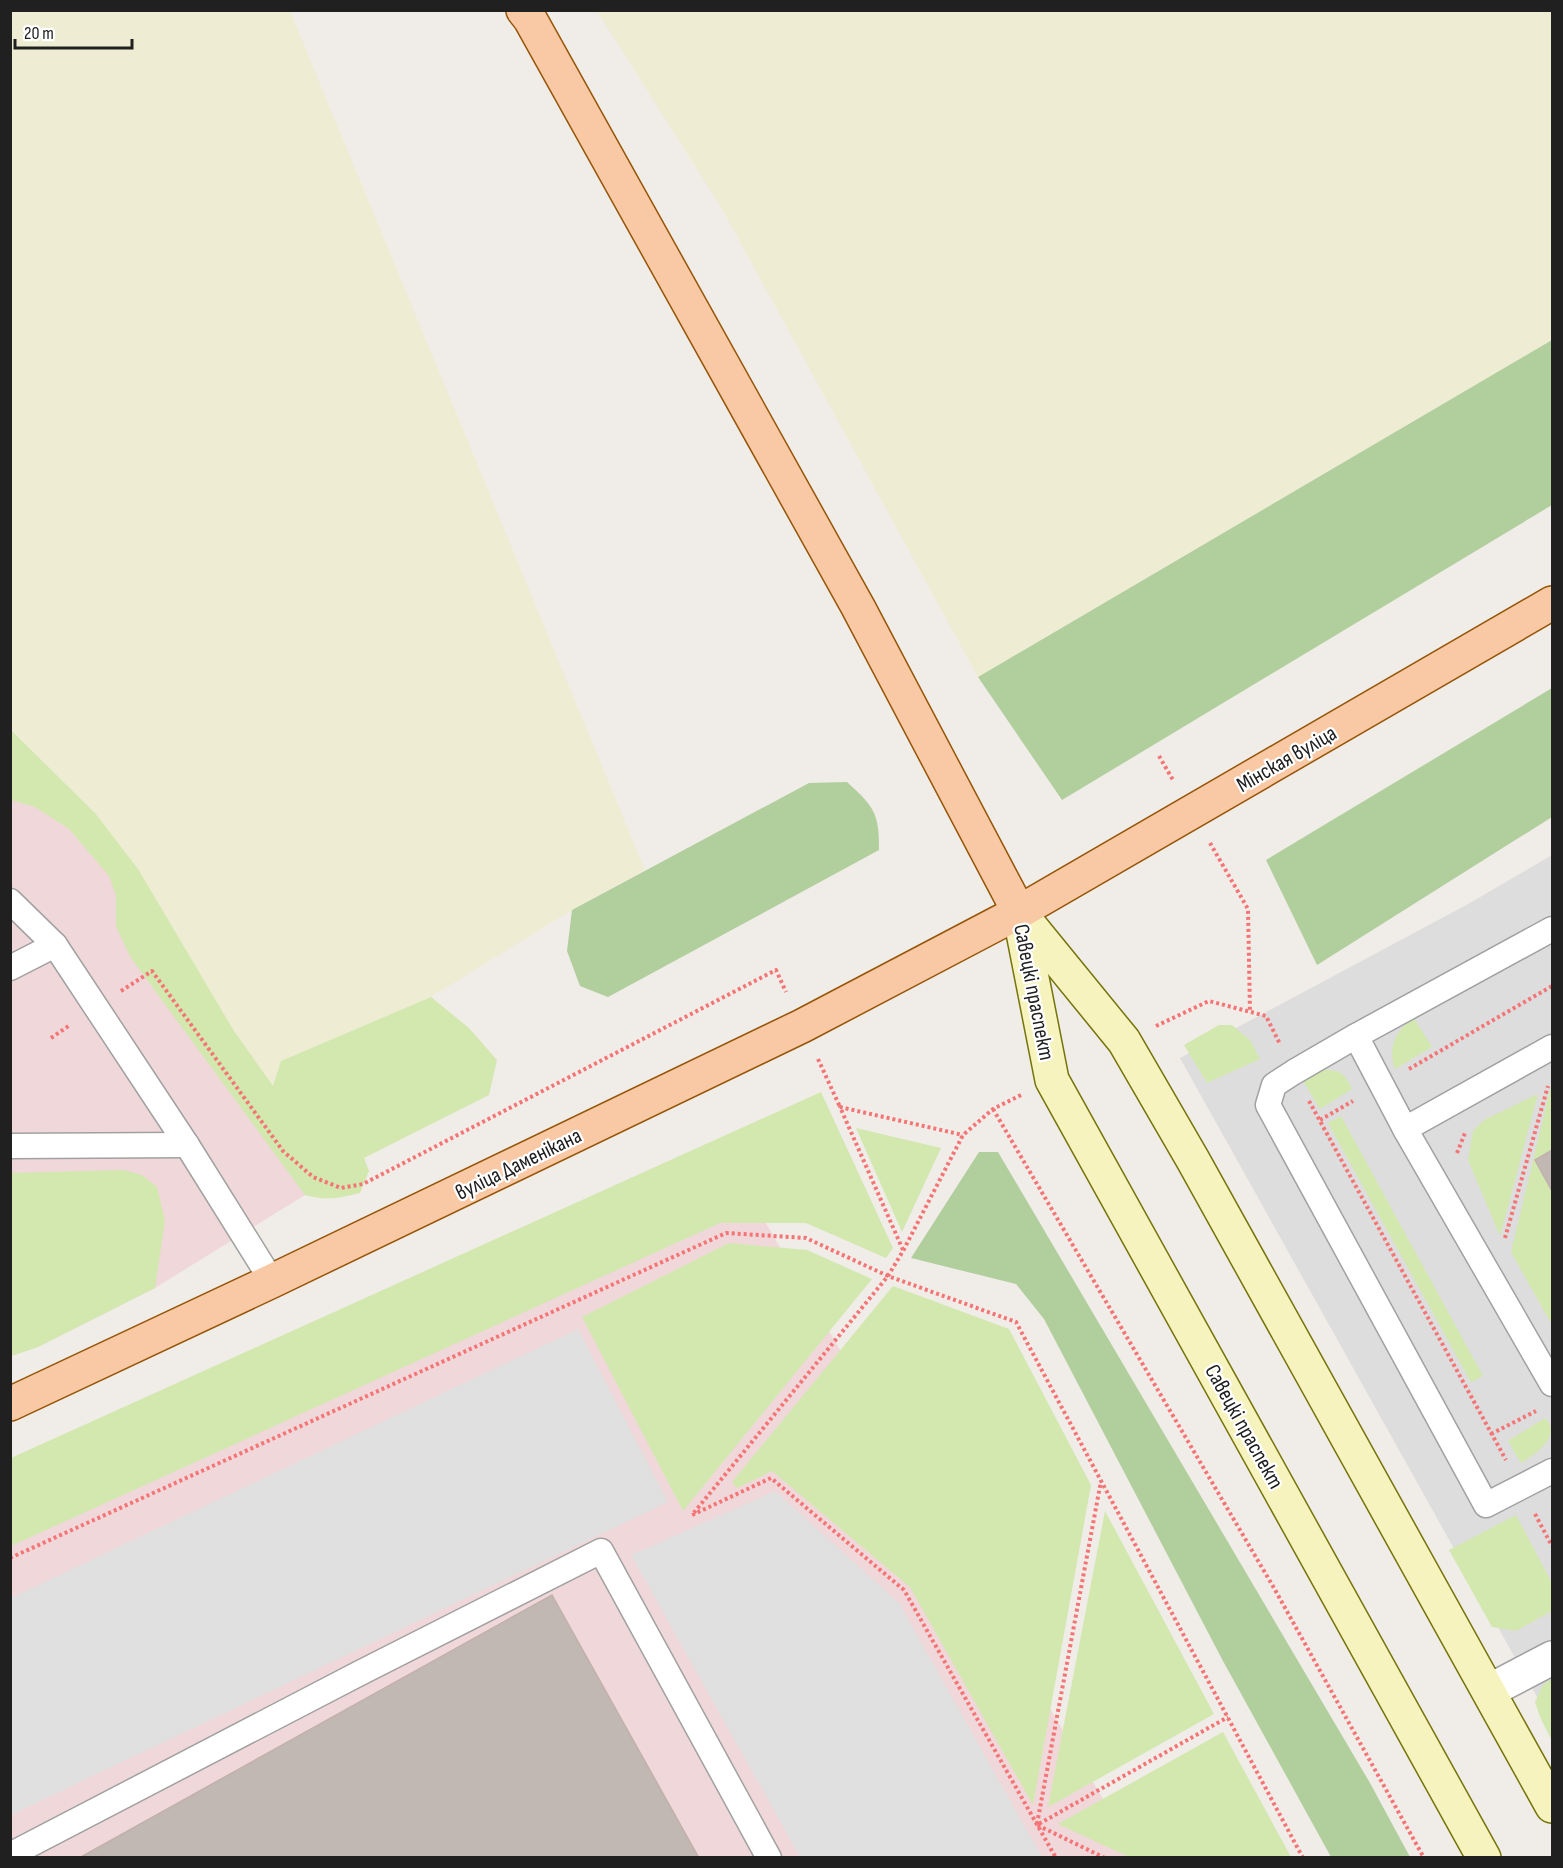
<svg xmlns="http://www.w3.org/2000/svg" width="1563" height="1868" font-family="'Sofia Sans Condensed',sans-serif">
<rect width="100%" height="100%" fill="#f0ece7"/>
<polygon fill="#dedddd" points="1552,855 1552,1724 1180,1058 1470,903"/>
<g fill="#f0d7d9">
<polygon points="10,729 320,1159 305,1195 155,1288 38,1347 11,1356"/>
<polygon points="740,1179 1137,1857 11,1857 10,1511"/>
</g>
<g fill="#eeedd3">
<polygon points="10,11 290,11 645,870 572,910 431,997 281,1061 273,1087 234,1031 95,813 11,729"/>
<polygon points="597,11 1552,11 1552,340 978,677 722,209"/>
</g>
<g fill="#d2e8af">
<path d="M10 729 95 813 138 869 234 1031 273 1086 281 1061 431 997 469 1028 497 1060 489 1095 364 1158 369 1171 360 1193C340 1198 326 1201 305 1195L131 958 116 927V896L109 876 69 829 35 807 11 800Z"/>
<path d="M1413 1017 1432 1047 1395 1069C1387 1046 1396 1032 1413 1017Z"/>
<polygon points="1219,1025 1232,1025 1250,1040 1260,1059 1207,1083 1184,1045"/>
<path d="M1321 1070C1340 1070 1344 1072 1352 1089L1320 1109 1303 1081Z"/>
<polygon points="1552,1082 1552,1149 1535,1160 1552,1192 1552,1325 1511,1252"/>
<polygon points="821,1092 893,1248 886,1258 806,1223 720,1223 11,1546 11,1458"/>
<polygon points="1538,1094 1500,1236 1468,1160 1473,1131 1484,1120"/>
<polygon points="1341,1116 1483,1376 1471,1382 1328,1123"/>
<polygon points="856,1128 941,1148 902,1232"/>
<polygon points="123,1170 142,1175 157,1187 165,1221 155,1288 38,1347 11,1356 11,1173"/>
<polygon points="729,1243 807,1250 872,1279 683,1511 582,1317"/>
<polygon points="893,1286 1009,1329 1091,1485 1033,1805 910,1587 772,1471 737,1488 732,1482"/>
<path d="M1545 1418C1563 1437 1535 1454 1521 1463L1508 1441Z"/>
<polygon points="1105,1511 1214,1714 1048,1807"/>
<polygon points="1516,1515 1552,1583 1552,1611 1516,1631 1492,1627 1449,1550"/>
<polygon points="1552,1678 1552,1741 1540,1717 1535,1702 1543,1685"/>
<polygon points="1223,1732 1291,1857 1129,1857 1058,1824"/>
</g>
<g fill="#b1ce9d">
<polygon points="1552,340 1552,505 1062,800 978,677"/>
<polygon points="1552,688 1552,817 1317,965 1266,860"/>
<path d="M847 782C874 807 879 812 879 850L608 997 580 986 567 951 572 910 809 783Z"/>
<polygon points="979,1152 998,1152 1370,1783 1410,1857 1331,1857 1223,1661 1044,1319 1016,1284 911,1258"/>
</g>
<g fill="#e0e0e0">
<polygon points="578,1329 668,1502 11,1815 11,1598"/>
<polygon points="775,1491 899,1603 1042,1857 800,1857 631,1555"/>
</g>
<g fill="#c1b7b3" stroke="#c1b1aa" stroke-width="1.5">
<polygon points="1552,1150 1552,1191 1535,1160"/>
<polygon points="552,1595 699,1858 79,1858"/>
</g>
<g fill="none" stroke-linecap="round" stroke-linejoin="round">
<defs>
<g id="lane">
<polyline points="10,901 55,945 10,968"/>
<polyline points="1552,929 1356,1036 1294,1072 1274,1085 1268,1105 1486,1505 1552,1471"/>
<polyline points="55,945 187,1145 272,1281"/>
<polyline points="1356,1036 1405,1129"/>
<polyline points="1552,1047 1405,1129 1552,1384"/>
<polyline points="10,1146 187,1145"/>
<polyline points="10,1855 360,1673 601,1551 769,1858"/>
</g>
<polyline id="street" points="1489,1691 1552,1658"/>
<g id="secondary">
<polyline points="1019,912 1052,1080 1484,1858"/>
<polyline points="1022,916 1124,1041 1193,1160 1552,1806"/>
</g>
<g id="primary">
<polyline points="523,10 530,19 858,607 1019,912"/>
<polyline points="10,1404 272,1281 802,1026 1019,912 1552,603"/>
</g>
</defs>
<use href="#lane" stroke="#a1a1a1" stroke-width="27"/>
<use href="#street" stroke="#a1a1a1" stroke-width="36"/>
<use href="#secondary" stroke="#757309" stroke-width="36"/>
<use href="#primary" stroke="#965506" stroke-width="36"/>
<g stroke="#f57476" stroke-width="4" stroke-dasharray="3 3" stroke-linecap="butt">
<polyline points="1159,756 1173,780"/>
<polyline points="1210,843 1248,909 1250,1012"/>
<polyline points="121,991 152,971 283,1151 313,1177 341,1188 363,1184 776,970 786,992"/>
<polyline points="1156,1026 1209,1001 1266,1016 1280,1044"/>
<polyline points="51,1038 70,1025"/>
<polyline points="818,1059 840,1107"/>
<polyline points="1409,1069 1552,986"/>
<polyline points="1021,1095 993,1109 963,1135 903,1251 888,1276 692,1515 771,1478 904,1590 1056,1858"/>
<polyline points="1309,1101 1506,1460"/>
<polyline points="993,1109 1274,1588 1424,1858"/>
<polyline points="1320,1120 1353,1101"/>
<polyline points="1457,1153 1465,1133"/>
<polyline points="1505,1238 1548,1086"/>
<polyline points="903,1250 840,1107 963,1135"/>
<polyline points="1491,1434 1536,1411"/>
<polyline points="1535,1514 1552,1546"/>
<polyline points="10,1558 726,1233 806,1238 888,1276 1016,1322 1303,1858"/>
<polyline points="1037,1824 1101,1481"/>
<polyline points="1105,1858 1037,1825 1228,1717"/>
</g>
<use href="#lane" stroke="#fff" stroke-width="24"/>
<use href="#street" stroke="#fff" stroke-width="33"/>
<use href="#secondary" stroke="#f7f3be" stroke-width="33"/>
<use href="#primary" stroke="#f8c9a4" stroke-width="33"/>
</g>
<g text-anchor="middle" stroke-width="4.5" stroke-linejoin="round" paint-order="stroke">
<g font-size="22" fill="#202020" stroke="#fff">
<text transform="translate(1286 758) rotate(-30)" y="8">Мінская вуліца</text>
<text transform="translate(1035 992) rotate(79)" y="8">Савецкі праспект</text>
<text transform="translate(518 1163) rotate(-26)" y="8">вуліца Даменікана</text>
<text transform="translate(1245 1426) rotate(61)" y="8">Савецкі праспект</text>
</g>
</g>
<rect width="1563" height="1868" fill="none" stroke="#202020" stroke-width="24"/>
<path d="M15 39v9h117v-9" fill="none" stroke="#202020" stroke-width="3"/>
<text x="24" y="39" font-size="18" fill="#202020" stroke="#ffffff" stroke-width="4.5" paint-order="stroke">20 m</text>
</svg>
